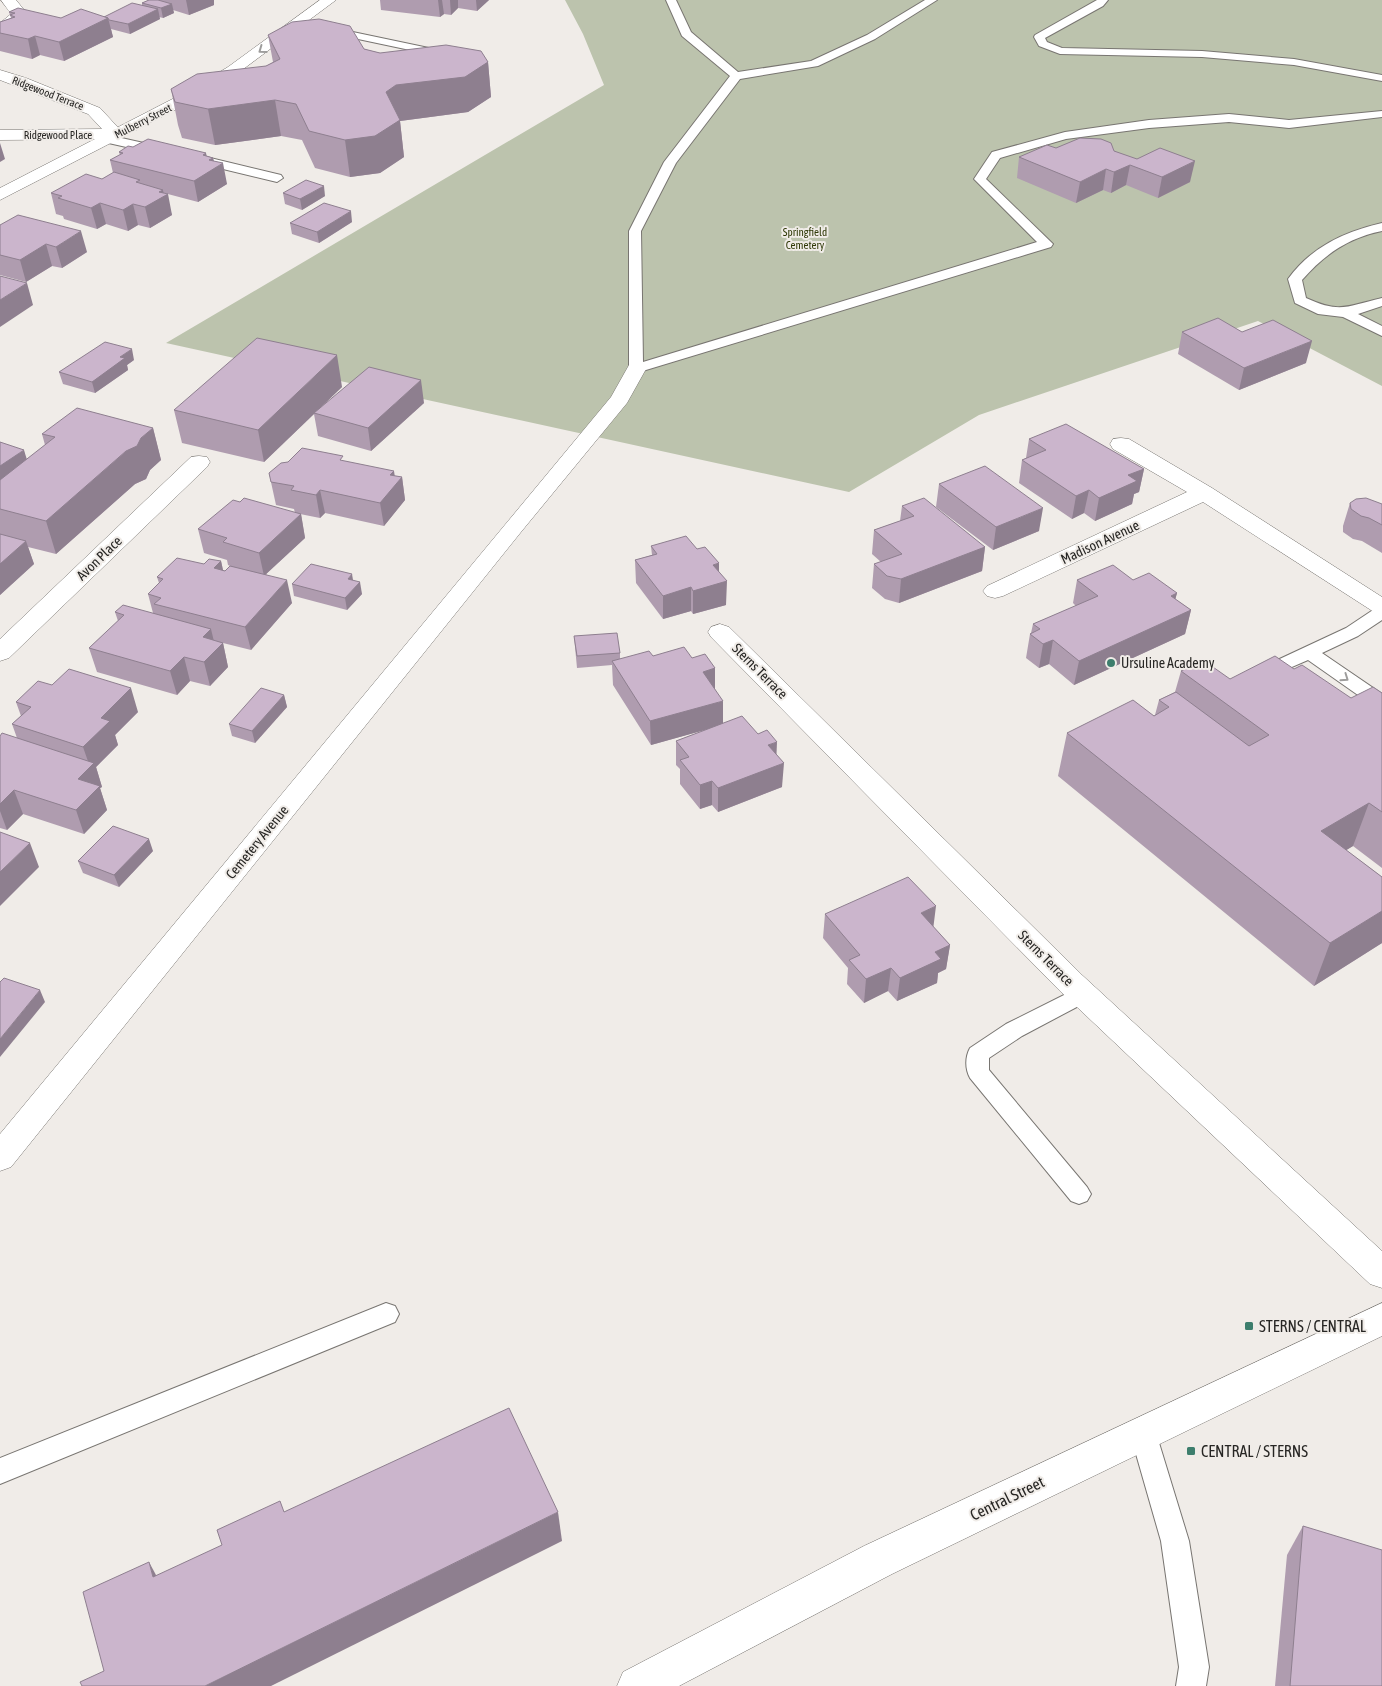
<svg xmlns="http://www.w3.org/2000/svg" width="1382" height="1686" font-family="'Asap Condensed',sans-serif">
<rect width="100%" height="100%" fill="#f0ece8"/>
<polygon fill="#bcc3ad" points="565,0 1382,0 1382,386 1258,321 979,415 849,492 166,343 604,85 583,34"/>
<g fill="none" stroke-linecap="round" stroke-linejoin="round">
<defs>
<g id="service">
<polygon points="666,0 676,0 691,32 738,72 811,61 867,35 925,0 937,0 875,39 818,66 740,79 676,163 641,231 643,362 1037,242 974,179 992,152 1065,132 1149,120 1229,114 1289,120 1382,111 1382,117 1289,128 1229,122 1149,128 1066,139 1000,158 986,179 1053,244 1051,247 636,373 629,369 629,231 664,162 730,76 682,36"/>
<polygon points="1097,0 1108,0 1103,6 1045,38 1047,42 1062,48 1202,51 1294,59 1382,75 1382,81 1294,65 1202,57 1060,54 1039,46 1034,37 1035,35"/>
<polygon points="329,27 443,51 448,54 443,57 325,32 324,30"/>
<polygon points="108,135 166,148 168,151 162,155 104,142 102,139"/>
<polygon points="198,155 281,175 283,178 277,182 194,162 192,159"/>
<path d="M1382 223V231C1348 238 1325 254 1302 280L1306 298C1341 314 1347 306 1382 298V306L1358 314 1382 326V336L1343 317 1318 314 1295 303 1288 279C1311 247 1344 232 1382 223Z"/>
<polygon points="1382,607 1382,620 1358,636 1322,653 1382,694 1382,709 1375,707 1308,660 1262,680 1256,678 1253,674 1256,670 1346,628 1376,608"/>
<path d="M1082 986 1090 988 1093 994 1090 1000 1022 1036 989 1058V1070L1087 1187 1091 1194 1087 1201 1079 1204 1071 1201 970 1078C965 1069 965 1057 970 1048L1006 1024Z"/>
<polygon points="386,1303 395,1306 399,1314 395,1322 0,1484 0,1458"/>
<polygon points="1143,1420 1152,1424 1156,1433 1189,1541 1209,1667 1206,1686 1176,1686 1179,1667 1161,1541 1130,1433 1134,1424"/>
</g>
<g id="minor">
<polygon points="1,0 16,0 25,11 25,15 5,33 0,34 0,23 11,14"/>
<polygon points="0,70 26,78 100,108 124,134 116,139 0,140 0,130 102,129 88,114 0,80"/>
<polygon points="636,363 643,365 646,369 627,403 521,532 11,1167 0,1171 0,1134 611,397 629,365"/>
<polygon points="1121,438 1129,439 1212,488 1382,597 1382,614 1374,612 1203,502 1003,596 995,598 987,596 983,591 987,586 1187,492 1113,449 1110,444 1113,439"/>
<polygon points="199,456 207,457 210,462 207,467 9,658 0,661 0,639 191,457"/>
<polygon points="720,624 729,627 1082,975 1382,1251 1382,1288 1370,1284 1060,991 711,637 708,632 711,627"/>
</g>
<polygon id="tertiary" points="320,0 336,0 238,73 202,96 0,200 0,188 190,90 228,67"/>
<polygon id="secondary" points="1382,1303 1382,1336 892,1574 679,1686 617,1686 623,1672 864,1546"/>
</defs>
<use href="#service" stroke="#787571" stroke-width="2"/>
<use href="#minor" stroke="#787571" stroke-width="1"/>
<use href="#tertiary" stroke="#787571" stroke-width="1"/>
<use href="#secondary" stroke="#787571" stroke-width="1"/>
<use href="#service" fill="#fff" fill-rule="evenodd"/>
<use href="#minor" fill="#fff" fill-rule="evenodd"/>
<use href="#tertiary" fill="#fff" fill-rule="evenodd"/>
<use href="#secondary" fill="#fff" fill-rule="evenodd"/>
</g>
<g fill="#af9caf">
<polygon points="149,0 214,0 214,5 189,15 173,10 174,13 163,18 159,17 160,19 130,34 111,29 113,37 64,61 40,55 32,59 0,51 0,22 11,18 9,12 61,18 104,17 142,6 142,3"/>
<polygon points="380,0 489,0 477,11 458,8 451,15 444,14 440,17 381,10"/>
<polygon points="268,35 364,49 380,53 488,62 491,97 468,112 400,121 404,157 380,173 350,177 315,168 302,140 281,136 215,145 182,138 178,125 171,89 266,66 273,62"/>
<polygon points="133,147 207,156 213,158 214,161 227,184 198,202 164,193 172,215 150,228 138,225 128,231 106,224 97,229 64,219 63,216 56,214 51,193 102,179 113,173 110,160 120,155 119,152"/>
<polygon points="1056,148 1114,151 1190,182 1158,198 1126,185 1111,193 1103,190 1076,203 1017,178 1019,157"/>
<polygon points="283,193 325,196 302,210 285,204"/>
<polygon points="352,222 319,243 292,234 290,223"/>
<polygon points="0,225 87,252 62,268 52,266 26,282 0,275"/>
<polygon points="1182,332 1242,332 1306,363 1239,390 1178,354"/>
<polygon points="134,360 127,365 128,370 95,393 63,384 59,372"/>
<polygon points="342,387 321,407 424,403 371,451 318,436 314,414 264,462 182,443 174,410"/>
<polygon points="153,428 161,460 150,470 146,479 135,484 56,554 28,547 34,564 0,595 0,442 27,460 45,445 42,434"/>
<polygon points="1029,439 1144,469 1139,492 1134,494 1132,504 1095,521 1084,513 1072,519 1019,483 1022,460 1026,458"/>
<polygon points="344,461 395,476 402,477 405,500 384,526 325,513 320,518 300,514 301,514 305,538 266,574 292,603 251,650 223,643 228,667 210,686 190,681 177,695 97,672 89,648 118,621 115,612 153,613 148,594 159,583 157,577 204,564 221,561 223,570 225,571 230,566 228,565 227,560 204,553 198,529 240,502 295,513 294,509 276,505 269,473"/>
<polygon points="939,484 1039,531 993,550 936,507"/>
<polygon points="1350,503 1382,504 1382,553 1362,541 1353,539 1343,532 1343,526"/>
<polygon points="902,506 985,547 982,571 899,603 885,599 872,588 874,564 881,562 872,554 874,530 900,521"/>
<polygon points="651,546 697,549 719,572 726,605 693,614 691,611 663,619 636,583 635,560 652,555"/>
<polygon points="353,580 362,594 347,610 294,596 292,584"/>
<polygon points="1077,580 1133,580 1177,593 1175,599 1191,610 1185,634 1074,685 1049,664 1039,668 1026,658 1030,634 1031,633 1033,624 1076,606 1073,603"/>
<polygon points="574,636 620,653 620,659 653,656 692,658 715,668 715,689 723,724 776,755 782,787 718,812 712,805 700,809 680,784 680,769 676,765 676,741 711,728 651,745 613,685 612,665 577,668"/>
<polygon points="1294,669 1351,698 1382,693 1382,868 1353,846 1346,850 1382,877 1382,943 1314,986 1058,776 1067,733 1154,716 1155,715 1159,700 1175,692 1181,671 1230,679"/>
<polygon points="284,695 287,707 255,743 232,736 229,724"/>
<polygon points="16,702 138,712 115,735 118,745 96,767 102,787 100,788 107,810 84,834 23,814 7,830 0,828 0,736 17,738 12,724 21,716"/>
<polygon points="153,851 119,887 83,873 78,861"/>
<polygon points="825,914 933,927 950,945 946,969 938,973 937,983 897,1001 888,991 864,1003 847,984 848,968 823,938"/>
<polygon points="1303,1526 1382,1686 1275,1686 1287,1555"/>
</g>
<g fill="#8e7f8f">
<polygon points="186,0 214,0 214,5 189,15"/>
<polygon points="438,0 442,0 444,14 440,17"/>
<polygon points="450,0 458,0 458,8 451,15"/>
<polygon points="476,0 489,0 477,11"/>
<polygon points="172,4 174,13 163,18 161,8"/>
<polygon points="158,9 160,19 130,34 128,24"/>
<polygon points="108,18 113,37 64,61 59,42"/>
<polygon points="35,36 40,55 32,59 28,39"/>
<polygon points="488,62 491,97 468,112 400,121 404,157 380,173 350,177 345,140 386,92 396,85"/>
<polygon points="275,100 281,136 215,145 208,109"/>
<polygon points="0,143 5,159 0,162"/>
<polygon points="206,153 210,171 209,160 213,158 215,168 223,163 227,184 198,202 194,181 203,155"/>
<polygon points="1195,161 1190,182 1158,198 1162,177"/>
<polygon points="1130,165 1126,185 1111,193 1114,172"/>
<polygon points="1106,169 1103,190 1076,203 1080,182"/>
<polygon points="324,186 325,196 302,210 300,199"/>
<polygon points="163,190 164,196 168,194 172,215 150,228 145,207 159,192"/>
<polygon points="100,203 106,224 97,229 91,208"/>
<polygon points="133,204 138,225 128,231 123,210"/>
<polygon points="351,211 352,222 319,243 317,232"/>
<polygon points="81,231 87,252 62,268 56,247"/>
<polygon points="46,244 52,266 26,282 20,260"/>
<polygon points="27,283 33,305 0,327 0,300"/>
<polygon points="1312,341 1306,363 1239,390 1244,368"/>
<polygon points="132,349 134,360 127,365 128,370 95,393 92,382 120,357"/>
<polygon points="337,355 342,387 264,462 258,430"/>
<polygon points="421,380 424,403 371,451 368,428"/>
<polygon points="153,428 161,460 150,470 146,479 135,484 56,554 46,521"/>
<polygon points="24,450 31,473 0,495 0,466"/>
<polygon points="1144,469 1139,492 1134,494 1132,504 1095,521 1099,498 1128,475"/>
<polygon points="394,471 396,484 402,477 405,500 384,526 380,503 390,475"/>
<polygon points="320,490 325,513 320,518 316,495"/>
<polygon points="1089,490 1084,513 1072,519 1076,496"/>
<polygon points="1043,508 1039,531 993,550 996,527"/>
<polygon points="301,514 305,538 264,576 259,553"/>
<polygon points="26,541 34,564 0,595 0,564"/>
<polygon points="985,547 982,571 899,603 901,579"/>
<polygon points="221,561 226,585 214,568"/>
<polygon points="719,563 719,583 727,581 726,605 693,614 693,591 713,565"/>
<polygon points="352,574 354,586 348,579"/>
<polygon points="287,580 292,603 251,650 245,627"/>
<polygon points="360,582 362,594 347,610 345,598"/>
<polygon points="691,587 691,611 663,619 663,596"/>
<polygon points="1177,593 1171,616 1171,596"/>
<polygon points="1191,610 1185,634 1074,685 1079,661"/>
<polygon points="211,629 216,650 223,643 228,667 210,686 204,662 203,637"/>
<polygon points="1053,640 1049,664 1039,668 1043,644"/>
<polygon points="184,657 190,681 177,695 170,671"/>
<polygon points="715,668 715,692 703,672"/>
<polygon points="131,688 138,712 115,735 118,745 96,767 102,787 100,788 107,810 84,834 76,810 78,779 90,767 83,747 101,718"/>
<polygon points="284,695 287,707 255,743 252,731"/>
<polygon points="723,701 723,725 651,745 650,721"/>
<polygon points="777,742 776,766 768,745"/>
<polygon points="784,763 782,787 718,812 718,788"/>
<polygon points="712,781 712,805 700,809 700,785"/>
<polygon points="14,790 23,814 7,830 0,811 0,804"/>
<polygon points="1369,803 1353,846 1306,875 1321,831"/>
<polygon points="149,839 153,851 119,887 114,875"/>
<polygon points="30,843 39,867 0,906 0,872"/>
<polygon points="936,906 933,930 921,913"/>
<polygon points="1382,911 1382,943 1314,986 1330,943"/>
<polygon points="950,945 946,969 938,973 937,983 897,1001 900,978 935,952"/>
<polygon points="891,968 888,991 864,1003 866,979"/>
<polygon points="40,990 45,1002 0,1057 0,1039"/>
<polygon points="558,1512 562,1541 271,1686 205,1686"/>
<polygon points="149,1562 164,1590 153,1577"/>
</g>
<g fill="#cbb5cc" stroke="#8e7f8f">
<polygon points="149,0 158,0 172,4 161,8 142,3"/>
<polygon points="132,3 158,9 128,24 109,20 108,18 104,17"/>
<polygon points="18,8 61,18 81,9 108,18 59,42 35,36 28,39 0,33 0,22 15,17 10,15 15,13 9,12"/>
<polygon points="319,19 350,26 364,49 380,53 446,45 481,51 488,62 465,77 396,85 386,92 400,120 375,136 345,140 309,131 296,104 275,100 208,109 175,102 171,89 197,74 266,66 280,59 268,35 292,22"/>
<polygon points="1080,138 1101,139 1111,143 1114,151 1137,159 1160,148 1195,161 1162,177 1130,165 1114,172 1106,169 1080,182 1019,157 1047,145 1056,148"/>
<polygon points="148,139 206,153 203,155 213,158 209,160 223,163 194,181 110,160 123,153 119,152 128,146 133,147"/>
<polygon points="114,172 140,180 136,182 163,190 159,192 168,194 145,207 133,204 123,210 100,203 91,208 58,198 62,196 51,193 86,174 102,179"/>
<polygon points="306,180 324,186 300,199 283,193"/>
<polygon points="324,203 351,211 317,232 290,223"/>
<polygon points="18,215 81,231 56,247 46,244 20,260 0,255 0,225"/>
<polygon points="0,276 27,283 0,300"/>
<polygon points="1218,318 1242,332 1273,320 1312,341 1244,368 1182,332"/>
<polygon points="257,338 337,355 258,430 174,410"/>
<polygon points="105,342 132,349 120,357 125,358 92,382 59,372"/>
<polygon points="369,367 421,380 368,428 314,413"/>
<polygon points="77,408 153,428 141,438 137,446 126,451 46,521 0,509 0,480 55,437 42,434"/>
<polygon points="1066,424 1144,469 1128,475 1137,481 1099,498 1089,490 1076,496 1022,460 1046,450 1029,439"/>
<polygon points="0,442 24,450 0,466"/>
<polygon points="302,448 343,456 340,460 394,471 390,475 402,477 380,503 320,490 316,495 291,490 294,486 271,482 269,473 281,463 288,462"/>
<polygon points="985,466 1043,508 996,527 939,484"/>
<polygon points="244,498 301,514 259,553 223,542 227,538 198,529 233,500 240,502"/>
<polygon points="924,498 985,547 901,579 887,576 874,564 902,554 874,530 914,516 902,506"/>
<polygon points="1366,498 1382,504 1382,525 1369,518 1361,516 1351,509 1350,503 1356,499"/>
<polygon points="0,534 26,541 0,564"/>
<polygon points="686,536 697,549 705,547 719,563 713,565 727,581 693,591 691,587 663,596 635,560 657,554 651,546"/>
<polygon points="177,558 204,564 209,559 221,561 214,568 225,571 230,566 287,580 245,627 154,604 161,598 148,594 163,579 157,577"/>
<polygon points="311,564 352,574 348,579 360,582 345,598 292,584"/>
<polygon points="1113,565 1133,580 1149,573 1177,593 1171,596 1191,610 1079,661 1053,640 1043,644 1030,634 1040,629 1033,624 1098,596 1077,580"/>
<polygon points="123,605 211,629 203,637 223,643 204,662 184,657 170,671 89,648 124,615 115,612"/>
<polygon points="617,633 620,653 577,656 574,636"/>
<polygon points="684,647 692,658 705,654 715,668 703,672 723,701 650,721 612,661 649,651 653,656"/>
<polygon points="1275,656 1294,669 1302,665 1351,698 1373,687 1382,693 1382,812 1369,803 1321,831 1382,877 1382,911 1330,943 1067,733 1133,700 1154,716 1169,707 1159,700 1176,692 1249,746 1269,735 1181,671 1203,660 1230,679"/>
<polygon points="69,669 131,688 101,718 110,721 83,747 12,724 31,707 16,702 38,681 52,685"/>
<polygon points="261,688 284,695 252,731 229,724"/>
<polygon points="742,716 758,734 767,730 777,742 768,745 784,763 718,788 712,781 700,785 680,760 689,757 676,741"/>
<polygon points="2,733 94,763 78,779 100,786 76,810 14,790 0,804 0,736"/>
<polygon points="113,826 149,839 114,875 78,861"/>
<polygon points="0,832 30,843 0,872"/>
<polygon points="908,877 936,906 921,913 950,945 935,952 941,959 900,978 891,968 866,979 849,960 860,955 825,914"/>
<polygon points="4,978 40,990 0,1039 0,982"/>
<polygon points="509,1408 558,1512 205,1686 82,1686 80,1682 104,1671 83,1592 149,1562 153,1577 222,1545 217,1530 280,1501 284,1512"/>
<polygon points="1303,1526 1382,1550 1382,1686 1290,1686"/>
</g>
<defs><path id="oneway-chevron" d="M-2-3.5L2.5 0L-2 3.5" fill="none" stroke-width="1.6" stroke-linecap="round" stroke-linejoin="round" transform="scale(1.25)"/></defs>
<g stroke="#9e9d9c">
<use href="#oneway-chevron" transform="translate(262 50) rotate(144)"/>
<use href="#oneway-chevron" transform="translate(1345 678) rotate(35)"/>
</g>
<g fill="#3d7e6d" stroke="#f0ece8" stroke-width="2">
<circle cx="1111" cy="663" r="5"/>
<rect x="1244" y="1321" width="10" height="10" rx="2.5"/>
<rect x="1186" y="1446" width="10" height="10" rx="2.5"/>
</g>
<g text-anchor="middle" stroke-width="4" stroke-linejoin="round" paint-order="stroke">
<g font-size="11" fill="#272624" stroke="#f0ece8">
<text transform="translate(48 93) rotate(21)" y="4">Ridgewood Terrace</text>
<text transform="translate(143 121) rotate(-27)" y="4">Mulberry Street</text>
<text x="58" y="139">Ridgewood Place</text>
</g>
<g font-size="11" fill="#2e3806" stroke="#f0ece8">
<text x="805" y="236">Springfield<tspan x="805" dy="13">Cemetery</tspan></text>
</g>
<g font-size="14" fill="#272624" stroke="#f0ece8">
<text transform="translate(1100 542) rotate(-25)" y="5">Madison Avenue</text>
<text transform="translate(99 558) rotate(-44)" y="5">Avon Place</text>
<text transform="translate(760 671) rotate(45)" y="5">Sterns Terrace</text>
<text transform="translate(257 842) rotate(-51)" y="5">Cemetery Avenue</text>
<text transform="translate(1046 958) rotate(45)" y="5">Sterns Terrace</text>
</g>
<g font-size="14" fill="#272624" stroke="#f0ece8" text-anchor="start">
<text x="1121" y="668">Ursuline Academy</text>
</g>
<g font-size="16" fill="#272624" stroke="#f0ece8" text-anchor="start">
<text x="1259" y="1332">STERNS / CENTRAL</text>
<text x="1201" y="1457">CENTRAL / STERNS</text>
</g>
<g font-size="16" fill="#272624" stroke="#f0ece8">
<text transform="translate(1007 1498) rotate(-26)" y="6">Central Street</text>
</g>
</g>
</svg>
